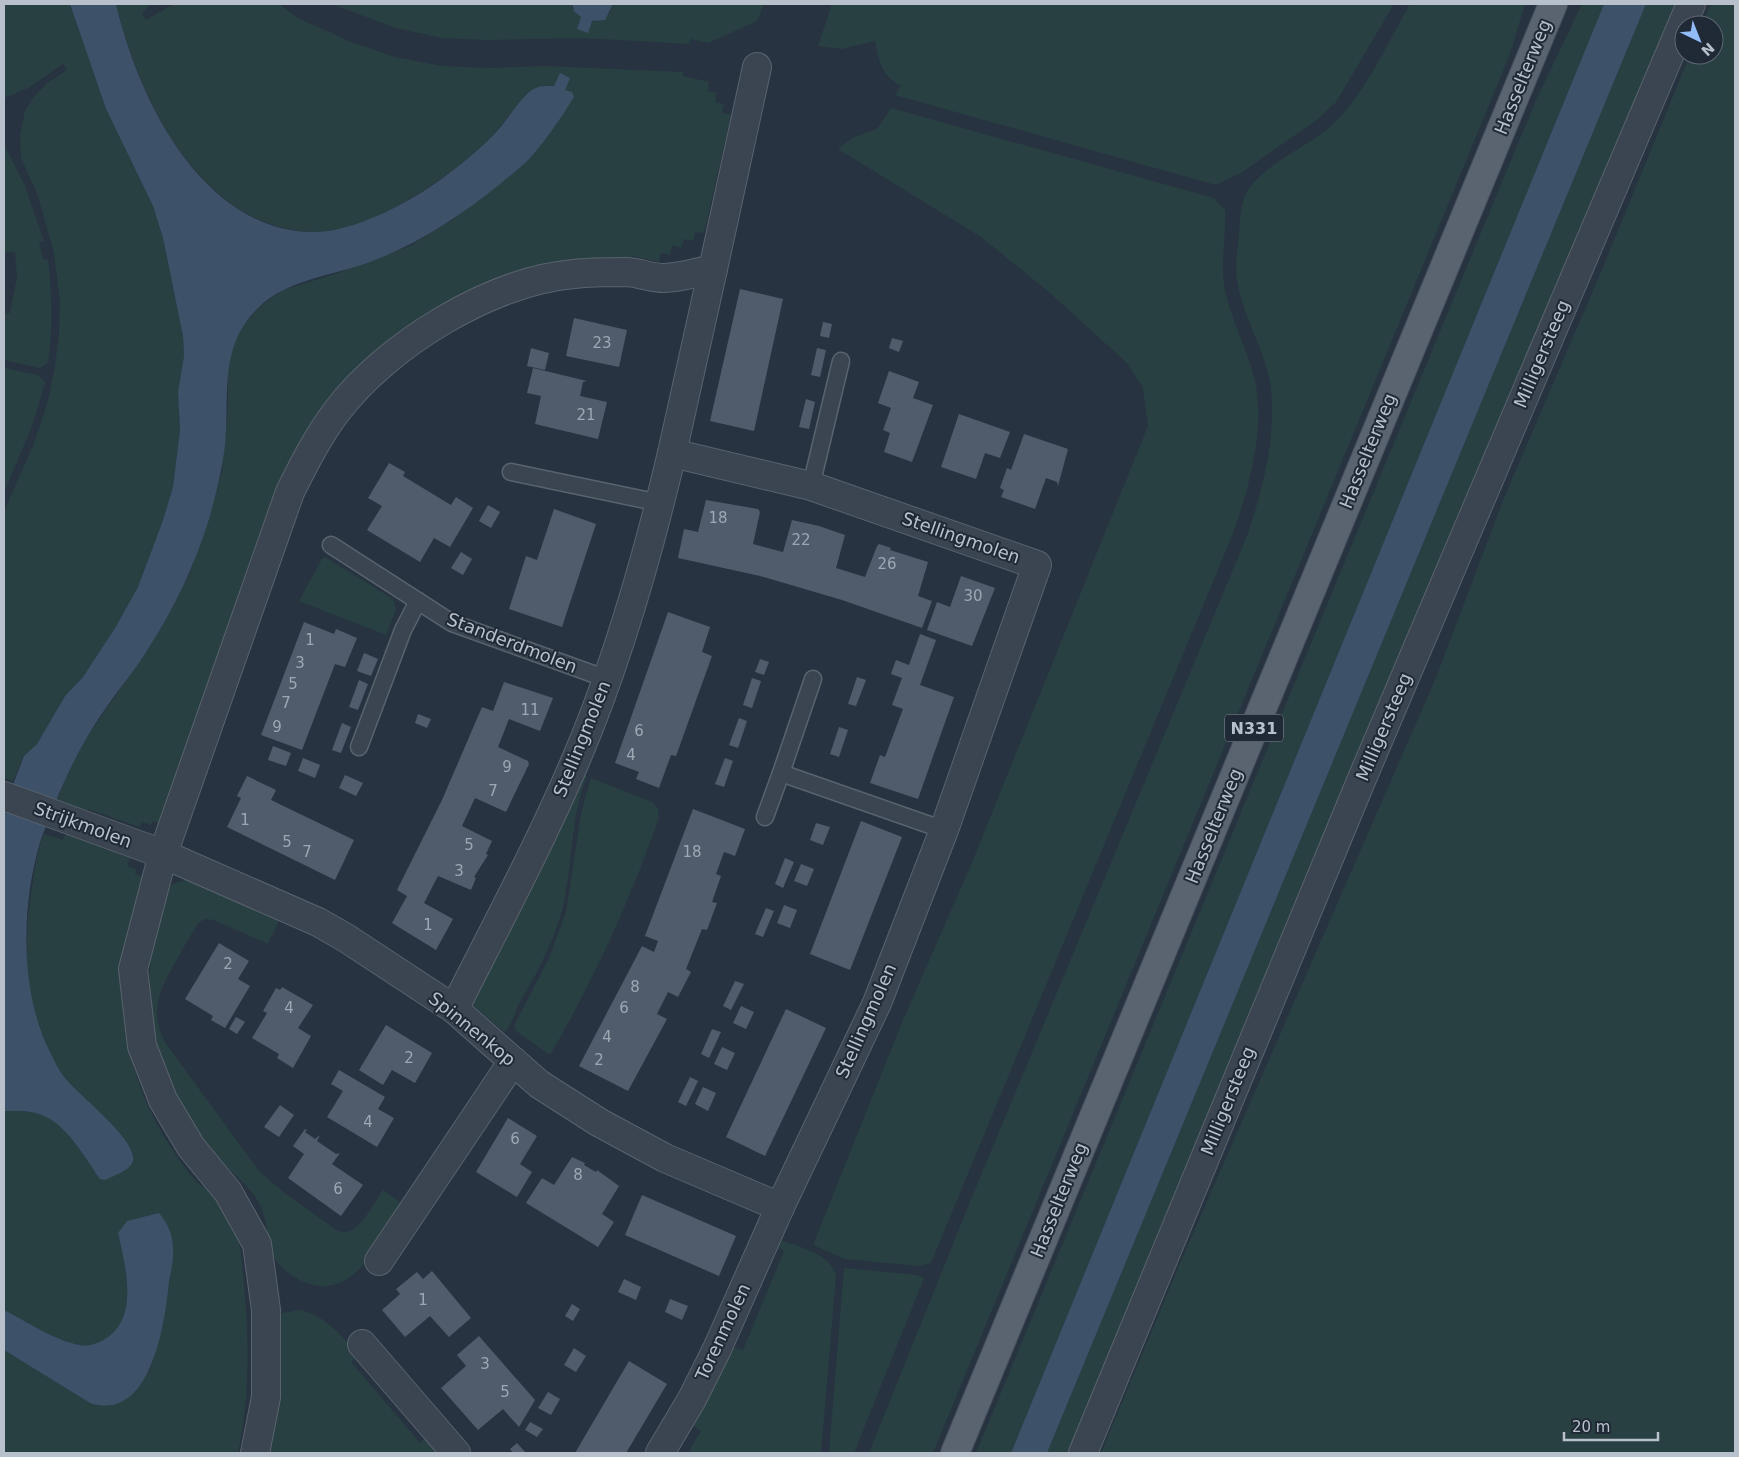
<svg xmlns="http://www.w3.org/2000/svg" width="1739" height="1457" font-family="'DejaVu Sans',sans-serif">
<rect width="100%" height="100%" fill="#273341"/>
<g fill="#294042">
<polygon points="4,4 70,4 106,109 153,206 163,238 183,336 184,356 178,392 180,430 173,487 163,520 138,587 115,628 83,677 65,696 37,744 24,756 13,781 4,778 4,511 33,446 47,405 55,366 59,334 60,301 54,253 38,196 21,158 20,136 25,111 34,97 47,83 67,70 63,64 28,88 4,98"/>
<path d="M116 4H150L142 14 146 20 174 4H279L298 18 351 42 395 57 442 66 489 68 545 66 683 72V76L709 82 708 91 716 93 715 102 724 104 722 113 731 115 704 233 695 232 693 241 684 239 681 248 672 245 670 255 661 253 659 262 632 256 631 260 476 288C389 327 316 395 279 483 261 525 248 569 233 612 209 683 185 754 161 824L153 821 151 825 142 822 140 827 88 809 87 811 57 800 70 767 86 738 150 646 174 605 190 572 207 523 222 471 228 404V369L231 349 241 328 258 308 283 290 338 273 410 246 455 218 527 161 552 131 574 97C555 87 546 82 526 96 515 105 507 120 497 131 480 150 457 168 436 182 403 205 357 232 315 232 201 230 139 99 116 4Z"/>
<polygon points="331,4 572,4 572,8 581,17 577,29 609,14 613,4 764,4 757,21 708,43 691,39 689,44 582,38 488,40 442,38 396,28"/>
<path d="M832 4H1394L1336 102 1318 119 1241 173 1216 185 895 95 901 86C881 75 879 62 875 41L842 49 818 46Z"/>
<path d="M1410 4H1525L1510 54 933 1453H869L969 1204 1247 536C1263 489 1276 439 1271 388 1266 351 1243 318 1237 280 1235 266 1237 250 1239 235 1240 223 1240 209 1244 198 1254 171 1299 150 1321 134 1361 105 1386 45 1410 4Z"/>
<polygon points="1582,4 1604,4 1011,1453 976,1453 1499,189 1537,98"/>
<polygon points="1646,4 1681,4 1073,1453 1047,1453"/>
<polygon points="1711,4 1735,4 1735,1453 1101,1453 1181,1261 1435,680 1506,493 1598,279 1690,55 1714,55 1714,25 1702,25"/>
<path d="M891 108 1214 198 1225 210C1226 237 1220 263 1225 290 1231 320 1247 348 1254 377 1267 425 1249 486 1234 531L931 1263 920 1266 845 1259 813 1245 903 1020 971 865 1148 426 1143 388 1127 363 1049 292 981 237 838 149 852 138 877 129Z"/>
<path d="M4 144 25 186 44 241 39 242 43 260 48 259C52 294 53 328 48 363L40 368 4 360V314L10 313 17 277 15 253 12 251 4 253Z"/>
<polygon points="4,368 38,375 45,382 33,424 4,492"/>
<polygon points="325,557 393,599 396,609 386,635 299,601 322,559"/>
<path d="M583 775 587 776C571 815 573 856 565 897 558 934 539 970 520 1002 515 1011 512 1026 504 1032L472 1004 549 851Z"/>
<path d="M591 778 652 802 658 809 659 818C630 900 594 980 550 1055L516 1031 514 1026 549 958 566 912 581 814Z"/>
<path d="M68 829 123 850 121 855 130 858 127 866 136 869 135 874 143 877C111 973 116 1067 174 1152 181 1162 188 1173 197 1182 200 1185 203 1186 206 1188 219 1197 231 1217 236 1231 242 1248 242 1266 244 1284 249 1341 250 1397 238 1453H4V1350L90 1403 150 1370C164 1330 169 1288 173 1247L118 1233C125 1265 140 1318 105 1339 98 1344 89 1347 80 1345 53 1340 28 1322 4 1310V1111C15 1111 29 1110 40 1114 64 1122 81 1150 94 1171L132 1152C115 1122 83 1104 63 1076 24 1021 21 947 33 882 35 865 38 849 44 834L63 840Z"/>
<path d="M196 876 282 915 268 944 214 920 206 919 199 922C191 934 184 947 177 959 160 990 147 1011 167 1045L259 1171 282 1191 336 1230C357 1241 373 1204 383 1190L402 1204C382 1239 354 1303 304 1282 292 1277 279 1267 273 1256 265 1238 270 1219 256 1198 243 1179 222 1165 207 1147 164 1094 143 1023 151 956 154 932 162 909 168 886Z"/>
<path d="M778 1239C798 1247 831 1253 836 1276L821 1453H688L701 1431 692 1424 733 1347 743 1350 784 1251 776 1245Z"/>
<polygon points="844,1268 917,1275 924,1278 854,1453 829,1453"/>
<path d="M299 1310C325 1315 339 1334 357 1352L356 1357 351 1362 420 1443 426 1438 443 1453H267L278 1317 283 1313Z"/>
</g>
<g fill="#3d5169">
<path d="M70 4H116C138 98 202 233 316 232 355 231 406 204 437 182 458 167 481 149 498 130 509 118 519 99 532 90 540 85 546 86 554 86L560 73 570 78 565 90 572 92 574 97C561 118 547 139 530 158 521 168 509 176 499 185 459 217 418 244 370 262 333 276 286 279 257 309 218 348 230 395 225 445 222 471 216 494 209 519 195 565 174 609 148 649 136 669 121 686 108 705 86 735 70 767 56 801 51 816 43 831 39 846 21 909 20 995 51 1054 55 1062 59 1071 65 1078 78 1095 138 1140 133 1161 130 1171 113 1176 105 1180L100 1179C84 1157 67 1123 39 1114 28 1110 15 1111 4 1111V808L24 756 37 744 65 696 83 677 115 628 138 587 163 520 173 487 180 430 178 392 184 356 183 336 163 238 153 206 106 109Z"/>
<polygon points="572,4 613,4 605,20 592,21 588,33 577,29 581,17 574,11"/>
<polygon points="1604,4 1646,4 1047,1453 1011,1453"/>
<path d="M159 1213C167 1222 173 1235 173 1248 174 1259 171 1271 169 1282 165 1323 151 1423 90 1403L4 1350V1310C28 1322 53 1340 80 1345 89 1347 98 1343 105 1339 140 1318 125 1265 118 1233L127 1221Z"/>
</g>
<g fill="#505c6c">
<polygon points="740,289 783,299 754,431 710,421"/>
<polygon points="574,318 627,330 619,367 566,356"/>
<polygon points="823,322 832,324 829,338 820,336"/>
<polygon points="892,338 903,341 899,352 889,348"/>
<polygon points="531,348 549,353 545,370 527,366"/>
<polygon points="817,348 826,350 820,377 811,375"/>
<polygon points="533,368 587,381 583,382 580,396 607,402 598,439 535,424 541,396 527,393"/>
<polygon points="889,371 919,382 913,398 933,405 912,462 884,452 890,433 883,430 891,408 878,403"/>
<polygon points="806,399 815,402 809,429 799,427"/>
<polygon points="959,414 1010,432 1000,458 985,453 976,479 941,467"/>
<polygon points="1024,434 1068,449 1058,486 1057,482 1046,478 1035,509 1001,497 1004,490 1000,488 1007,468 1011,470"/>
<polygon points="389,463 405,472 403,476 451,505 456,497 473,508 450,547 434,538 420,562 367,530 382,506 368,498"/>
<polygon points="706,500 758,509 760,512 753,544 783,552 792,520 819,526 845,535 836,568 865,577 877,546 879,544 891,548 890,550 928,562 918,596 932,601 922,628 842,600 760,576 678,558 684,529 698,532"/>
<polygon points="488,505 500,512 491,528 479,521"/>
<polygon points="554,509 596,524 562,627 509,609 526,556 537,560"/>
<polygon points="461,552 472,559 463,575 451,568"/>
<polygon points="961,576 995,588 972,646 927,630 937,602 950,607"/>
<polygon points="668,612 710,627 702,652 712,656 676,756 671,755 659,788 636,779 639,772 615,763"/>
<polygon points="304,622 334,634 336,629 357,638 345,667 335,664 302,750 261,735"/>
<polygon points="920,634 936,640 920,685 954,697 918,799 870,783 880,755 885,757 903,709 892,705 902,678 891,674 896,660 909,665"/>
<polygon points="364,653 378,659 371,676 357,671"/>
<polygon points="760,659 769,662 764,675 755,672"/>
<polygon points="857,677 866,680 856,706 848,704"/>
<polygon points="752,678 761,681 752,708 743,705"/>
<polygon points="359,680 368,684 358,710 349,707"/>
<polygon points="504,682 553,698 540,731 509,719 498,747 528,761 529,764 506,812 475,798 462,826 492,841 486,854 488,855 474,877 476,878 471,890 438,876 424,903 453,919 436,950 392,923 407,896 397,890 442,800 482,707 493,711"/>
<polygon points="418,714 431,719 427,728 415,723"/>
<polygon points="739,718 747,721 738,748 729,745"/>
<polygon points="342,723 351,727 341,753 332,750"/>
<polygon points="839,727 848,730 839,757 830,754"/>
<polygon points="273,746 291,753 286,766 268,760"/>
<polygon points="303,758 320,765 315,778 298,771"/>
<polygon points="725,758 733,761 724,787 715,784"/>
<polygon points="345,775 363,783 356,796 339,788"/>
<polygon points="247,776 276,790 271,800 354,840 335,880 227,827 241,798 237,796"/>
<polygon points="693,809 745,829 735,856 724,852 716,874 721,876 712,902 717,903 707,930 702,929 686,969 691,972 678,997 668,992 657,1014 667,1019 628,1091 579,1066 642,946 654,952 658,941 645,936"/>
<polygon points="861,821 902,837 850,970 810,954"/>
<polygon points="816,823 830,827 823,845 810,840"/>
<polygon points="785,858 794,862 783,888 775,884"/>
<polygon points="801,864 814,869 807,886 794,881"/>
<polygon points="784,905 797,910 790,928 777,923"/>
<polygon points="766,908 774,911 763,937 755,934"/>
<polygon points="219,943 249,961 238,979 250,986 225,1028 211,1020 213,1016 185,999"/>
<polygon points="735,981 744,984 731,1010 723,1006"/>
<polygon points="282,987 313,1005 298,1028 311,1036 293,1068 277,1058 279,1054 252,1038 267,1013 263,1011 276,988 280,990"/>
<polygon points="741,1006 754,1012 746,1029 733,1023"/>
<polygon points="786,1009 826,1028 765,1156 726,1137"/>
<polygon points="236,1017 245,1022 237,1034 229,1029"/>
<polygon points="386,1025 432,1053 415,1083 392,1070 383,1085 359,1070"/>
<polygon points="712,1029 721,1032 709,1058 701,1054"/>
<polygon points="722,1047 735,1053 727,1070 714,1064"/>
<polygon points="339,1070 385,1097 378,1109 394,1118 377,1147 327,1117 343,1091 331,1084"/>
<polygon points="690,1077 698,1081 686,1106 678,1102"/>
<polygon points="703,1087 716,1093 708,1111 695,1104"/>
<polygon points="280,1105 294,1115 279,1137 264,1127"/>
<polygon points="508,1118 537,1136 520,1164 532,1172 517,1197 476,1172"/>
<polygon points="305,1129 307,1130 305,1132 315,1139 320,1135 317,1141 336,1154 340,1153 332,1164 363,1185 341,1216 288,1178 304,1154 293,1146"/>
<polygon points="572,1157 585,1163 584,1165 596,1172 597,1170 619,1186 602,1214 614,1222 598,1247 526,1203 542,1178 554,1185"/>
<polygon points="642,1195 736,1236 719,1276 625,1235"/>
<polygon points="432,1271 471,1318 449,1337 430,1316 405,1337 382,1310 400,1294 396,1289 417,1272 423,1279"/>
<polygon points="624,1279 641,1287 636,1300 618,1292"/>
<polygon points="670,1299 688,1306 682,1320 665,1312"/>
<polygon points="572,1304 580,1309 573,1321 565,1316"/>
<polygon points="479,1336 535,1400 519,1427 503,1409 478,1430 441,1388 466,1366 457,1355"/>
<polygon points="574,1348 586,1356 576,1372 564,1365"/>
<polygon points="629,1361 667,1384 626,1453 575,1453"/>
<polygon points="548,1392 560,1399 551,1415 538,1408"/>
<polygon points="530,1422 543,1429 537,1437 525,1430"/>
<polygon points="517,1443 526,1453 513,1453 510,1449"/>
</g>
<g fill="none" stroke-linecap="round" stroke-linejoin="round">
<defs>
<g id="service">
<polyline points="511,472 660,503"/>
<polyline points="811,486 841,361"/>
<polyline points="331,545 452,623 607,679"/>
<polyline points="813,679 781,773 944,830"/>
<polyline points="359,747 403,630 418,601"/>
<polyline points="765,817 781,773"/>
</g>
<g id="minor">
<polyline points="672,453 713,269"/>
<polyline points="4,796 163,854 318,922 346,938 454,1009 539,1084 600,1123 665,1158 780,1207"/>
<path d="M454 1009C495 928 538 848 574 764 617 665 647 559 672 453L811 486 1037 565 944 830 877 1003 780 1207 717 1349 692 1399 660 1453"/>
<polyline points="379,1261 513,1061"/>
<polyline points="362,1344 456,1453"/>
<path d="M255 1453 266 1397V1310L257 1244 228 1192 191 1147 163 1100 142 1046 133 969 163 854 290 492C304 464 318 436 337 411 387 345 491 281 574 274 591 272 610 272 627 272 640 273 652 278 664 278 680 278 698 272 713 269L757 67"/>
<polyline points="1083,1453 1361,781 1691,4"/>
</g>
<polyline id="primary" points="955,1453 1553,4"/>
</defs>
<use href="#service" stroke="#59636e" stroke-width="19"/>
<use href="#minor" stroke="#59636e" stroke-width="30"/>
<use href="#primary" stroke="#454e5a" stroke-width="30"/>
<use href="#service" stroke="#3b4551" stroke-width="16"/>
<use href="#minor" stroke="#3b4551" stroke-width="28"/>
<use href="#primary" stroke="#596470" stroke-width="28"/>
</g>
<g text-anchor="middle" stroke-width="4" stroke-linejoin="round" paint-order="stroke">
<g font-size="15" fill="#9ea7b3">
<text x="602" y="348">23</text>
<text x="586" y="420">21</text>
<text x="718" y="523">18</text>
<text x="801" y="545">22</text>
<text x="887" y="569">26</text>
<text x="973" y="601">30</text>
<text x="310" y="645">1</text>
<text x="300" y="668">3</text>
<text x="293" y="689">5</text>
<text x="286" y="708">7</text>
<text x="530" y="715">11</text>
<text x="277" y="732">9</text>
<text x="639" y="736">6</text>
<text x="631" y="760">4</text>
<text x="507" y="772">9</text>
<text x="493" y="796">7</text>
<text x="245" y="825">1</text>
<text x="287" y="847">5</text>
<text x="469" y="850">5</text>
<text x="307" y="857">7</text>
<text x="692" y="857">18</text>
<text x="459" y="876">3</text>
<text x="428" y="930">1</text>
<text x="228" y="969">2</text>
<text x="635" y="992">8</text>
<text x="289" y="1013">4</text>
<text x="624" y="1013">6</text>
<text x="607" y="1042">4</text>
<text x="409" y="1063">2</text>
<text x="599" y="1065">2</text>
<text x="368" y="1127">4</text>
<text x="515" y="1144">6</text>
<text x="578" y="1180">8</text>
<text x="338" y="1194">6</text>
<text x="423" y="1305">1</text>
<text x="485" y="1369">3</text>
<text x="505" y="1397">5</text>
</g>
<rect fill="#202a36" stroke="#8a939e" stroke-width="1" x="1225" y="714.5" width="58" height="27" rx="4"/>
<g font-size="16" font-weight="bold" fill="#b8c0cb">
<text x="1254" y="734">N331</text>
</g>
<g font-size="18" fill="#b8c0cb" stroke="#202a36">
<text transform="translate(1523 77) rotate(-68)" y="6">Hasselterweg</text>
<text transform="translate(1542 354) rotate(-67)" y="6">Milligersteeg</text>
<text transform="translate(1368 451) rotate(-68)" y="6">Hasselterweg</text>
<text transform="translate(961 538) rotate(19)" y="6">Stellingmolen</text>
<text transform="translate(512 643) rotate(21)" y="6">Standerdmolen</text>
<text transform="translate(1384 727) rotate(-67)" y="6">Milligersteeg</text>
<text transform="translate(582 739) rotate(-68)" y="6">Stellingmolen</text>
<text transform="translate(83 825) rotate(20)" y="6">Strijkmolen</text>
<text transform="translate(1214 826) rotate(-68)" y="6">Hasselterweg</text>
<text transform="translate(866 1021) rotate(-66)" y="6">Stellingmolen</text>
<text transform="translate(472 1029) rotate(39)" y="6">Spinnenkop</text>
<text transform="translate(1228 1101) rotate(-68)" y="6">Milligersteeg</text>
<text transform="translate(1059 1200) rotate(-68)" y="6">Hasselterweg</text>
<text transform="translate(723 1332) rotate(-65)" y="6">Torenmolen</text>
</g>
</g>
<rect width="1739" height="1457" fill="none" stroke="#b8c0cb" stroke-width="10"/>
<g transform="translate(1699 40) rotate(137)"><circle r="24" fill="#202a36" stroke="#5d6672"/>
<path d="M0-4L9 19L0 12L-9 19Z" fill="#92bcf6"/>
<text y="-8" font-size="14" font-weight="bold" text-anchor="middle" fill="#b8c0cb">N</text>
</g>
<path d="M1564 1432v8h94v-8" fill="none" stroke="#b8c0cb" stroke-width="2.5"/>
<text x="1572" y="1432" font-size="15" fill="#b8c0cb" stroke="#202a36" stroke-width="4" paint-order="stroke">20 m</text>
</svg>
